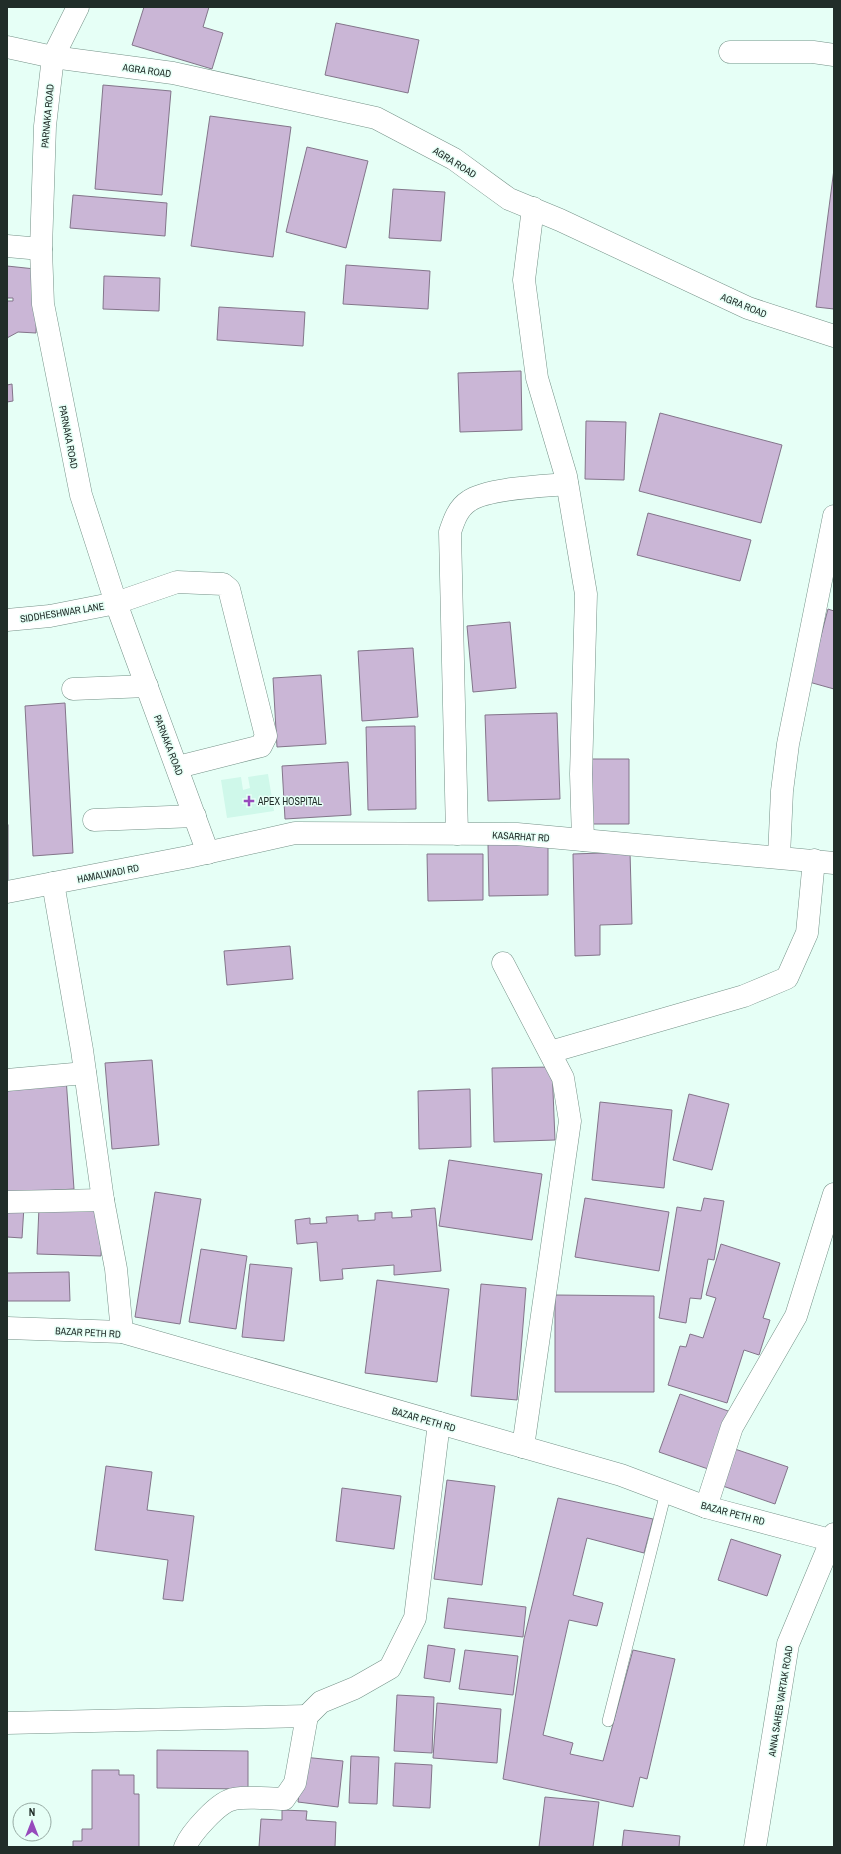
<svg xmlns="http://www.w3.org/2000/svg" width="841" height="1854" font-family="'Archivo Narrow',sans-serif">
<rect width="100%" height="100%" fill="#e6fff6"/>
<polygon fill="#cff8ea" points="268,774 274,811 227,818 221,780 241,777 243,790 250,788 248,777"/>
<g fill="#cab6d6" stroke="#83758a">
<polygon points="144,7 209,7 203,27 223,33 212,69 132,45"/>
<polygon points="336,23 419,40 408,93 325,75"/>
<polygon points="103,85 171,91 162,195 95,189"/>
<polygon points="210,116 291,127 273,257 191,246"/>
<polygon points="307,147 368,161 346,248 286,232"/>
<polygon points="834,169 834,309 816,307"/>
<polygon points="393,189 445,192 441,241 389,238"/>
<polygon points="73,195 167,203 165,236 70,228"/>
<polygon points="346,265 430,271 428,309 343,304"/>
<polygon points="7,266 35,269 37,301 36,333 18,332 7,338 7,301 13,301 13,298 7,298"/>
<polygon points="104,276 160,278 159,311 103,309"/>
<polygon points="219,307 305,312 303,346 217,340"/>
<polygon points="521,371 522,430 460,432 458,373"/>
<polygon points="12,384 13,401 7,402 7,385"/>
<polygon points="660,413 782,445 761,523 639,491"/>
<polygon points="586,421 626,422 624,480 585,479"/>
<polygon points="648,513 751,540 740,581 637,555"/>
<polygon points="828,609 834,611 834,689 809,682"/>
<polygon points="510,622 516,688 473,692 467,626"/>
<polygon points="413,648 418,717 362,721 358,651"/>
<polygon points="321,675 326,744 277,747 273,678"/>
<polygon points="65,703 73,853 33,856 25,706"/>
<polygon points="557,713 560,799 488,801 485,715"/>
<polygon points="415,726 416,809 368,810 366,727"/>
<polygon points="589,759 629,759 629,824 588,824"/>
<polygon points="348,762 351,815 285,819 282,766"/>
<rect x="7" y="825" width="1" height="60"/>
<polygon points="488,844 548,844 548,895 489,896"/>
<polygon points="630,852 632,924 600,925 600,955 575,956 573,854"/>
<polygon points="427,854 483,854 483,900 428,901"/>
<polygon points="290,946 293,979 227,985 224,951"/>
<polygon points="152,1060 159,1145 112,1149 105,1063"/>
<polygon points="552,1067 555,1140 494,1142 492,1068"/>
<polygon points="66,1078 74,1189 7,1193 7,1086"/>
<polygon points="470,1089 471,1147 419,1149 418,1091"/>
<polygon points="689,1094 729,1104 712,1170 673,1160"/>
<polygon points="600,1102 672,1110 664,1188 592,1180"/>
<polygon points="449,1160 542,1174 532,1240 439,1226"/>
<polygon points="155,1192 201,1199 180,1324 135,1317"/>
<polygon points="585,1198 669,1212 659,1271 575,1257"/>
<polygon points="704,1198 724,1201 714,1260 708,1259 701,1299 690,1298 686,1323 659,1318 677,1207 701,1211"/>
<polygon points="7,1206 24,1206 22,1238 7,1237"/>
<polygon points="39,1207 103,1209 101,1256 37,1254"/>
<polygon points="435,1208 441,1271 394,1275 394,1265 342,1269 343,1279 320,1281 317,1242 297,1244 295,1220 310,1218 310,1224 327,1223 326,1217 358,1215 358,1221 375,1220 375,1213 392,1212 392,1218 412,1217 411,1210"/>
<polygon points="721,1244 780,1263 763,1318 770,1320 759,1355 744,1350 727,1403 668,1385 680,1346 686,1347 690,1334 703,1338 716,1298 706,1295"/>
<polygon points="201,1249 247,1256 236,1329 189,1322"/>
<polygon points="250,1264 292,1268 284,1341 242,1337"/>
<polygon points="69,1272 70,1301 7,1301 7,1273"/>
<polygon points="377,1280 449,1289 437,1382 365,1373"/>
<polygon points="481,1284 526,1288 517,1400 471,1396"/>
<polygon points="555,1295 654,1296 654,1392 555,1392"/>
<polygon points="680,1394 731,1412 711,1470 659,1452"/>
<polygon points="729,1447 788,1467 775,1504 717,1484"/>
<polygon points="106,1466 152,1472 147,1510 194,1516 183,1601 163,1599 168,1560 95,1550"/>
<polygon points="447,1480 495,1486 482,1585 434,1579"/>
<polygon points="342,1488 401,1496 394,1549 336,1541"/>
<polygon points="558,1498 653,1519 644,1553 587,1538 573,1595 603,1603 597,1626 569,1620 543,1735 573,1743 570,1754 603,1761 633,1650 675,1659 647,1779 640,1777 633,1807 503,1779 524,1639"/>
<polygon points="731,1539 781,1555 767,1596 718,1580"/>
<polygon points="448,1598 526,1607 523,1637 444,1628"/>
<polygon points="428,1645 455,1649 450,1682 424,1678"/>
<polygon points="465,1650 518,1656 513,1695 459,1689"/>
<polygon points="397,1695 434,1697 432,1753 394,1751"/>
<polygon points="437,1703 501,1709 497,1763 433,1758"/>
<polygon points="157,1750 248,1751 248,1789 157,1788"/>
<polygon points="351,1756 379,1757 377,1804 349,1803"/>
<polygon points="303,1757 343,1761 338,1807 298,1802"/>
<polygon points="395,1763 432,1765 430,1808 393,1806"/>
<polygon points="92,1770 119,1770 119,1775 134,1775 134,1794 139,1794 139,1847 73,1847 73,1841 82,1841 82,1829 92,1829"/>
<polygon points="545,1797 599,1802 593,1847 539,1847"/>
<polygon points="282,1810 307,1811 306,1820 336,1822 335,1847 259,1847 261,1819 282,1820"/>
<polygon points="624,1830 680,1836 679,1847 622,1847"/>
</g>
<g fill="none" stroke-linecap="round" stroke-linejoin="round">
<defs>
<polyline id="lane" points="608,1721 666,1492"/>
<g id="street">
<polyline points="78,7 53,57 45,126 41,249 43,304 81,495 116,603 208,853"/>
<polyline points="7,47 53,57 173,73 376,118 454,159 509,199 560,220 748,308 834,336"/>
<polyline points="730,52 813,52 834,55"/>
<polyline points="533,208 524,280 537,378 566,476 586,594 581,774 583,840"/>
<polyline points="7,246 41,249"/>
<polyline points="7,620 50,616 116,603 177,582 223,584 229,589 266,736 261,746 178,767"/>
<polyline points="73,689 147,686"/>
<polyline points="94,820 195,816"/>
<path d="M457 834 450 532C454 520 458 508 469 501 487 488 544 486 567 484"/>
<polyline points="779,856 782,791 788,744 834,516"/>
<polyline points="53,883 82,1050 103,1200 116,1269 122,1332"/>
<polyline points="7,892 188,857 295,833 517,834 834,863"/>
<polyline points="503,963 563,1078 570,1121 523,1447"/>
<polyline points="550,1052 744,996 787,978 807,933 814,860"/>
<polyline points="7,1080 85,1073"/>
<polyline points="7,1202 103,1200"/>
<polyline points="7,1328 122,1332 621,1475 706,1507 834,1541"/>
<polyline points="706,1507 732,1427 796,1316 834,1194"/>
<polyline points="7,1723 307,1716"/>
<path d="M185 1847C191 1833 219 1801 234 1799 250 1796 268 1799 284 1799L295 1783 307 1716 321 1702 355 1688 390 1668 415 1618 439 1423"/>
<polyline points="755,1847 788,1644 834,1534"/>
</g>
</defs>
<use href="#lane" stroke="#759288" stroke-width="12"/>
<use href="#street" stroke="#759288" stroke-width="23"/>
<use href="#lane" stroke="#fff" stroke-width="11"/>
<use href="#street" stroke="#fff" stroke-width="22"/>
</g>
<path fill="#974abc" stroke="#e6fff6" stroke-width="1.5" d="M247 795h4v4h4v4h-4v4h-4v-4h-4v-4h4z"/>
<g text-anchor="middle" stroke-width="3" stroke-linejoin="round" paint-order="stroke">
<g font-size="10" fill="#212d29" stroke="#e6fff6">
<text transform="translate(147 70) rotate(8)" y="4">AGRA ROAD</text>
<text transform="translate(47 116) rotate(-85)" y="4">PARNAKA ROAD</text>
<text transform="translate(455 162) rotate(32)" y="4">AGRA ROAD</text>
<text transform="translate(744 305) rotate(22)" y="4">AGRA ROAD</text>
<text transform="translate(69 437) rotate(79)" y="4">PARNAKA ROAD</text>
<text transform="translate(62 612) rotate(-9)" y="4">SIDDHESHWAR LANE</text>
<text transform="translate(169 745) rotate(69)" y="4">PARNAKA ROAD</text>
<text transform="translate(521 836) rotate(3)" y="4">KASARHAT RD</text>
<text transform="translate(108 873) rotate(-11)" y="4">HAMALWADI RD</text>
<text transform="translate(88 1332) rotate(3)" y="4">BAZAR PETH RD</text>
<text transform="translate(424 1419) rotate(16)" y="4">BAZAR PETH RD</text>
<text transform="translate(733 1513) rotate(15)" y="4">BAZAR PETH RD</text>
<text transform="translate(780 1701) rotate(-81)" y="4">ANNA SAHEB VARTAK ROAD</text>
</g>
<g font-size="10" fill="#212d29" stroke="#e6fff6" text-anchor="start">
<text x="258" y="805">APEX HOSPITAL</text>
</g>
</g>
<rect width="841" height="1854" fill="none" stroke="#212d29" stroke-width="16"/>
<g transform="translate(32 1822)"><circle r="19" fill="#e6fff6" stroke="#97aba4"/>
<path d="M0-3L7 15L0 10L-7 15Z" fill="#974abc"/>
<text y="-6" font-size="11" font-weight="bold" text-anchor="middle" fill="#212d29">N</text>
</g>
</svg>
